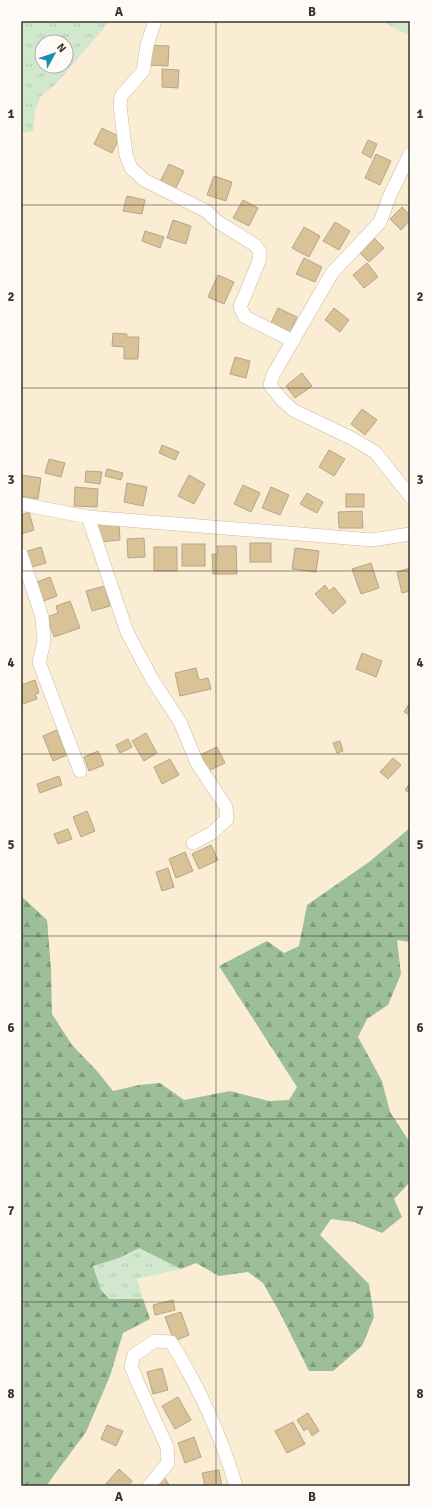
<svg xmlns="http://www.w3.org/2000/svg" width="431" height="1507" font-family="Signika,sans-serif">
<defs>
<pattern id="grass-tufts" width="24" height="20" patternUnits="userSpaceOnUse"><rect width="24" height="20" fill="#d1e8cf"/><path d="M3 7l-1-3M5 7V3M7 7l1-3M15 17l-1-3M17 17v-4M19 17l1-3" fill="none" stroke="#b4c8b2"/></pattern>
<pattern id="forest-firs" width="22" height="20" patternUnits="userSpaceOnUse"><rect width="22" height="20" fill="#9cbe99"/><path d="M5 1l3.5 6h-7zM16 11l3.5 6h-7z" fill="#809b7d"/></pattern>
</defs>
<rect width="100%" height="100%" fill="#faedd3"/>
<g fill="url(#grass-tufts)" fill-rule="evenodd">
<path d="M21 21H110L56 84 40 97 35 112 33 131 21 133ZM42 42H66V66H42Z"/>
<polygon points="381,21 410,21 410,36"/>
<polygon points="139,1248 181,1269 137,1279 143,1299 109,1299 101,1290 92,1266 119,1258"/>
</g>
<polygon fill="url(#forest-firs)" points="410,828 410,942 397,940 401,974 388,1005 367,1019 358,1037 382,1081 390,1112 409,1141 410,1182 394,1199 402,1217 382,1233 354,1222 331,1219 320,1235 369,1284 374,1317 362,1346 333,1371 309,1371 280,1313 263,1283 248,1272 219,1276 196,1263 181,1269 139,1248 119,1258 93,1266 101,1290 109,1299 143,1299 150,1319 123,1333 110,1376 86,1432 46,1486 21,1486 21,896 47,920 51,969 52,1014 72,1045 97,1071 113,1091 139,1085 160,1083 184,1100 230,1091 269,1101 289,1100 297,1087 219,966 267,941 284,953 299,946 307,905 369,862"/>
<g fill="#d9c296" stroke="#b3a68e">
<polygon points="149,45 169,46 168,66 148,65"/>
<polygon points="162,69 179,70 178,88 162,87"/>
<polygon points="102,128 120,137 112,153 94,144"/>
<polygon points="368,140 377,144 371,158 362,153"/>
<polygon points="376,154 391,161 380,185 365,178"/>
<polygon points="169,164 184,171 174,192 159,184"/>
<polygon points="214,176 232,182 226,201 207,195"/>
<polygon points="127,196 145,200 142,214 123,211"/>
<polygon points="243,200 258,208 249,226 233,218"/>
<polygon points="402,207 410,215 410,220 401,230 390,219"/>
<polygon points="173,220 191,226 186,244 167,238"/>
<polygon points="335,222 350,231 339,250 323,241"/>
<polygon points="304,227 320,236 309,257 292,248"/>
<polygon points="145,231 164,237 160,248 142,241"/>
<polygon points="372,236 384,248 369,262 358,251"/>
<polygon points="304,258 322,267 315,282 296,274"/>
<polygon points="367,263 378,277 364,288 353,275"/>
<polygon points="218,275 234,282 224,304 208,297"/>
<polygon points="278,308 297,317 289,334 270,325"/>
<polygon points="334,308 349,320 340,332 325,320"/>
<polygon points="113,333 127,334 127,337 139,337 138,359 124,359 124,347 112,346"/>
<polygon points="235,357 250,361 246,378 230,374"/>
<polygon points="302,373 312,386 295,398 286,386"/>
<polygon points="362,409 377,420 365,435 351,424"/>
<polygon points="162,445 179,452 175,460 159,453"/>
<polygon points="329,450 345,459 334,476 319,467"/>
<polygon points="49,459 65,463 61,477 45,473"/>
<polygon points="107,469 123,473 121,480 105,476"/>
<polygon points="86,471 102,472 100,484 85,482"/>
<polygon points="21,475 41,478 38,499 21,496"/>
<polygon points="189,475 205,484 194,504 178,496"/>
<polygon points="127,483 147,487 143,506 124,502"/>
<polygon points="243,485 260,493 251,512 234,504"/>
<polygon points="75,487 98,489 97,507 74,506"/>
<polygon points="271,487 289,495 280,515 262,508"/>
<polygon points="307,493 323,502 317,513 300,504"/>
<rect x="346" y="494" width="18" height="13"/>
<polygon points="362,511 363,528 339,528 338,512"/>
<polygon points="29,512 34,530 21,534 21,515"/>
<polygon points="119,522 120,540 100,542 98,524"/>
<polygon points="144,538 145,557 128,558 127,539"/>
<rect x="250" y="543" width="21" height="19"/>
<rect x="182" y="544" width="23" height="22"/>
<polygon points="217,546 236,546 237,574 213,574 212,554 218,554"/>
<polygon points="41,547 46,563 29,568 24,552"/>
<rect x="154" y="547" width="23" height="24"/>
<polygon points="295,548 319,551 316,572 292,569"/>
<polygon points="371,563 379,588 361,594 352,569"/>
<polygon points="410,568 410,591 402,593 397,572"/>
<polygon points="50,577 57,596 41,602 34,583"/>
<polygon points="325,585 329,591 334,587 346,602 333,614 315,594"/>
<polygon points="105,586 110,606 92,611 86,591"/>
<polygon points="70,601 80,628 54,637 47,617 58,613 56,606"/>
<polygon points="362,653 382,661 376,677 356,669"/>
<polygon points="196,668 199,680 208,678 211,689 180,696 175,673"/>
<polygon points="35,680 39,693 35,694 37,699 23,704 21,699 21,685"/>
<polygon points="410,702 410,715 404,712"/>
<polygon points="57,730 67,755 53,761 43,736"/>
<polygon points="146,733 157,753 144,761 132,741"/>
<polygon points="128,739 132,747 120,753 116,745"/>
<polygon points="340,741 343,751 337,753 333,743"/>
<polygon points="217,747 225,763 206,772 198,756"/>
<polygon points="98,751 104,765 89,771 84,757"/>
<polygon points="393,758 401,765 388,779 380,772"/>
<polygon points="170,759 179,775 162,784 154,767"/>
<polygon points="59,776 62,785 40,793 37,784"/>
<polygon points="410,783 410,793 405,790"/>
<polygon points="87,811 95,831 81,837 73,817"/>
<polygon points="68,829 72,839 58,844 54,834"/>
<polygon points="211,845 218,860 199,869 192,854"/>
<polygon points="185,852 193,871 176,878 169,859"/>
<polygon points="168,868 174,887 162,891 156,872"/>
<polygon points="173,1300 175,1310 155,1315 153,1305"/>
<polygon points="181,1312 189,1335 174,1341 165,1317"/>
<polygon points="162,1368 168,1390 153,1394 147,1372"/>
<polygon points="178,1397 191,1420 175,1429 162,1406"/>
<polygon points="308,1413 319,1431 312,1436 308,1428 304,1431 297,1420"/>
<polygon points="293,1422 305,1444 287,1453 275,1431"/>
<polygon points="107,1425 123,1431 116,1446 101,1439"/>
<polygon points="194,1437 201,1457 185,1463 178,1443"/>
<polygon points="119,1469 132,1481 128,1486 104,1486"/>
<polygon points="219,1470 222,1486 205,1486 202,1473"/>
<polygon points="164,1477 170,1486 153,1486"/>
</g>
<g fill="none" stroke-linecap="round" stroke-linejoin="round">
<defs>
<g id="minor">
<polyline points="155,21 147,45 143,71 121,96 120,106 126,155 131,168 144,180 206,211 218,222 255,245 260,252 259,261 240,307 245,317 293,341"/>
<polyline points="410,154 390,195 380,222 332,273 273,375 270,385 282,400 293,410 351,438 375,452 410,496"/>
<polyline points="21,504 88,517 300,534 372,540 410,534"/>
<polyline points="88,517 127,632 152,679 180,722 197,763 226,807 227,819 212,833 193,843"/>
<polyline points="21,554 42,617 44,642 39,662 80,771"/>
<path d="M149 1486 168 1463 167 1447 137 1381 131 1366 134 1355 155 1341 171 1342C199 1387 221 1436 236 1486"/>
</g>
</defs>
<use href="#minor" stroke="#c8bca3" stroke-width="14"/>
<use href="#minor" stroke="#fff" stroke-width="13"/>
</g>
<path fill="none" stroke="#3a352b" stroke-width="1" stroke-opacity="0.55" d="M216 21V1486M21 205H410M21 388H410M21 571H410M21 754H410M21 936H410M21 1119H410M21 1302H410"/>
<rect width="431" height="1507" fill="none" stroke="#fefbf6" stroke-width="44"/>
<g transform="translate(54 54) rotate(50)"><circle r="19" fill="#fefbf6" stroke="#b0aca5"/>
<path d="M0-3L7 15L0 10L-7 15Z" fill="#1b8cb1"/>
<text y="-6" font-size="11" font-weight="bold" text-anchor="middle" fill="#3a352b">N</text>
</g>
<rect x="22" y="22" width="387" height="1463" fill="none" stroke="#3a352b" stroke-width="1.5"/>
<g font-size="13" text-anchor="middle" font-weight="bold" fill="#3a352b">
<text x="119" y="16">A</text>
<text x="312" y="16">B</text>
<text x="11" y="118">1</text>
<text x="420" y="118">1</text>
<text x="11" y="301">2</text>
<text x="420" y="301">2</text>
<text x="11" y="484">3</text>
<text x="420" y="484">3</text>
<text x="11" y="667">4</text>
<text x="420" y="667">4</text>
<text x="11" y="849">5</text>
<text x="420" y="849">5</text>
<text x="11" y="1032">6</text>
<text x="420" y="1032">6</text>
<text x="11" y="1215">7</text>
<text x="420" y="1215">7</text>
<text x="11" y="1398">8</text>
<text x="420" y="1398">8</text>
<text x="119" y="1501">A</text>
<text x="312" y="1501">B</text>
</g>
</svg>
